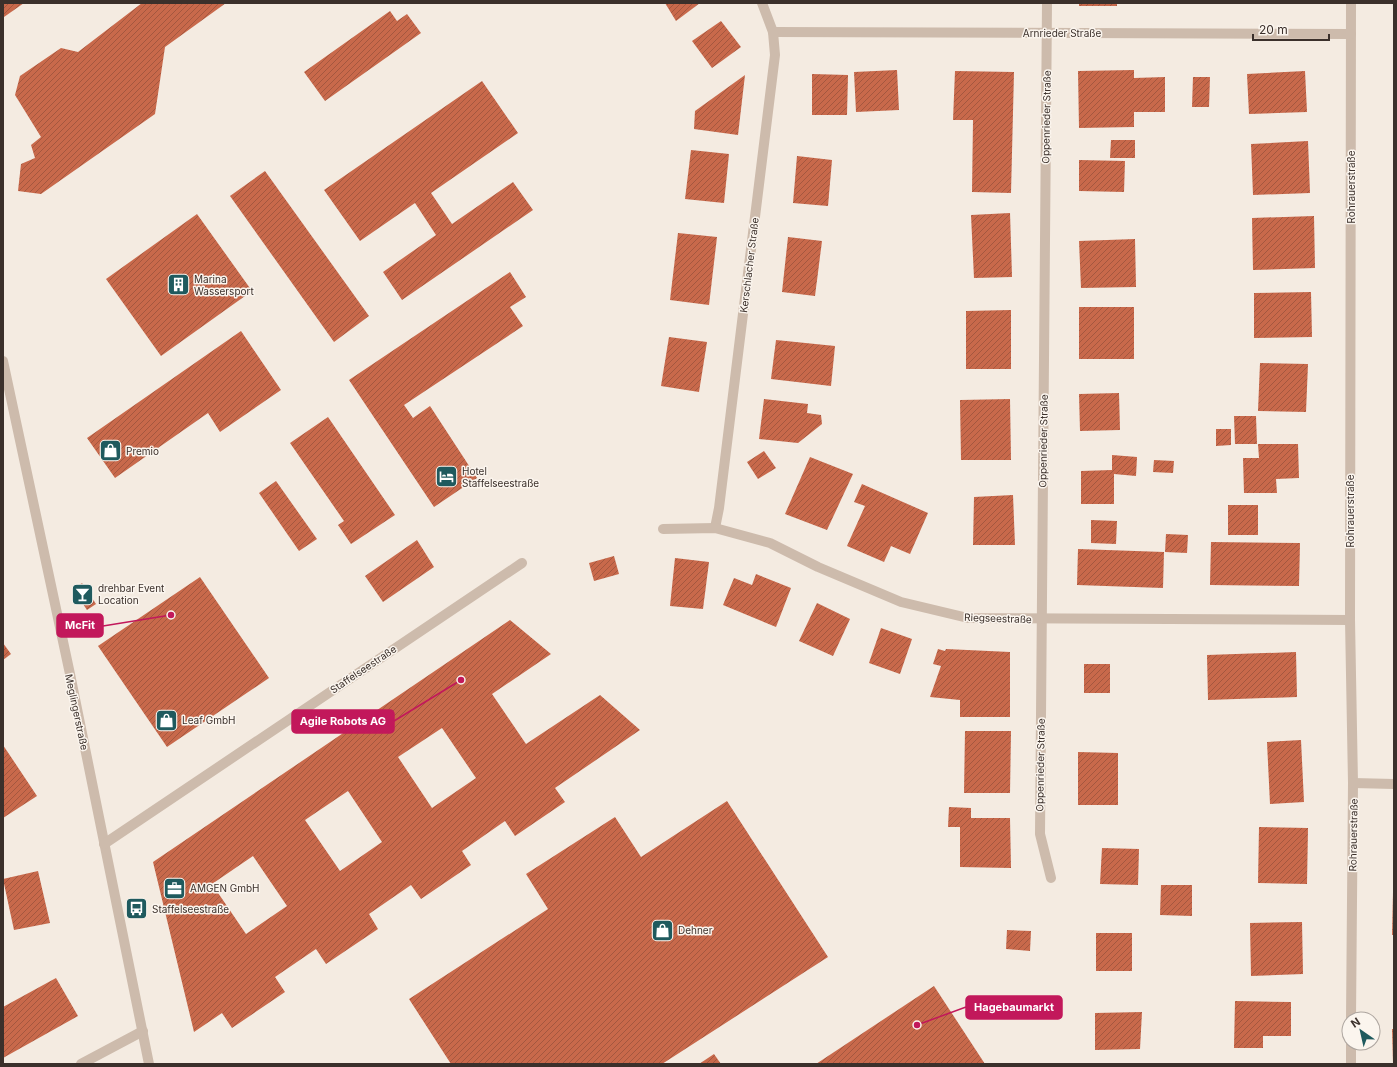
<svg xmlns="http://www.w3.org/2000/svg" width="1397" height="1067" font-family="Inter,sans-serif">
<defs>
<pattern id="building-hatch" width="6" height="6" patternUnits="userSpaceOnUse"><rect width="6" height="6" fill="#c8694b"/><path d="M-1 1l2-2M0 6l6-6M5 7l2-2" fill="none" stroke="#a4573f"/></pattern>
</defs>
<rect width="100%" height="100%" fill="#f4ebe1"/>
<g fill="url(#building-hatch)" fill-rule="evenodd">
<polygon points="3,3 24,3 4,17"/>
<polygon points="142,3 226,3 165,47 155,114 41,194 18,191 21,164 35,158 31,145 41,137 15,95 20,76 61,48 78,52"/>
<polygon points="665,3 700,3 676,21"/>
<rect x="1079" y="3" width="38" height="3"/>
<polygon points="390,11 397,21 407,14 421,33 325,101 304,72"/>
<polygon points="721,21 741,47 712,68 692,41"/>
<polygon points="897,70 899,110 856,112 854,72"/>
<polygon points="1134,70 1134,78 1165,77 1165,112 1134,112 1134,127 1079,128 1078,71"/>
<polygon points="955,71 1014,72 1011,193 972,192 973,120 953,120"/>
<polygon points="1305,71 1307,112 1249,114 1247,74"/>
<polygon points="812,74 848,75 847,115 812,115"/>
<polygon points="745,75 738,135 694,129 695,111"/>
<polygon points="1193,77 1210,77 1209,107 1192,107"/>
<polygon points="482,81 518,133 431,193 452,224 513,182 533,210 402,300 383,272 436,235 415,203 360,241 324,190"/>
<polygon points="1111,140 1135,140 1135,158 1110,158"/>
<polygon points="1308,141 1310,193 1253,195 1251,144"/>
<polygon points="691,150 729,154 724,203 685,199"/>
<polygon points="797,156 832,160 828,206 793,203"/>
<polygon points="1079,160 1125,161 1124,192 1079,191"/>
<polygon points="265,171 369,316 334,342 230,196"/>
<polygon points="1010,213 1012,277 974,278 971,215"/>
<polygon points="197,214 252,291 161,356 106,279"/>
<polygon points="1314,216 1315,268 1253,270 1252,218"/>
<polygon points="678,233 717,237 709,305 670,300"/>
<polygon points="788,237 822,241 815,296 782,292"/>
<polygon points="1135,239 1136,287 1081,288 1079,241"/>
<polygon points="510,272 526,297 510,307 523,326 404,405 413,418 430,406 477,478 434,507 349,380"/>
<polygon points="1311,292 1312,337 1254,338 1254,293"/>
<rect x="1079" y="307" width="55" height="52"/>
<polygon points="1011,310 1011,369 966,369 966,311"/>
<polygon points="241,331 281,390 220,432 208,413 115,478 87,438"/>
<polygon points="669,337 707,342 699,392 661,386"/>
<polygon points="776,340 835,346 831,386 771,379"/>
<polygon points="1260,363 1308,364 1306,412 1258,411"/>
<polygon points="1119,393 1120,430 1080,431 1079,394"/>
<polygon points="764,399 808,404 807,413 821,415 822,424 798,443 759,439"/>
<polygon points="1010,399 1011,460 961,460 960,400"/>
<polygon points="1234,416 1256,416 1257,444 1235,444"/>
<polygon points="328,417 395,515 351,544 338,525 344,521 290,443"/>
<polygon points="1216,429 1231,429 1231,445 1216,446"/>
<polygon points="1258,444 1298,444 1299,478 1276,479 1277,493 1244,493 1243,458 1259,458"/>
<polygon points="764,451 776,468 758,479 747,462"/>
<polygon points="1112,455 1137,457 1136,476 1114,474 1114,504 1081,504 1081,471 1112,470"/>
<polygon points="810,457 853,474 827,530 785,514"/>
<polygon points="1154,460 1174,461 1173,473 1153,472"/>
<polygon points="276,481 317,539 299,551 259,493"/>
<polygon points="862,484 928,513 910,554 891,546 884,562 847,546 865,506 854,502"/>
<polygon points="1013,495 1015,545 973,545 974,497"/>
<rect x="1228" y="505" width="30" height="30"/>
<polygon points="1091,520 1117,521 1116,544 1091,543"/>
<polygon points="1166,534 1188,535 1187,553 1165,552"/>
<polygon points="417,540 434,567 383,602 365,576"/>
<polygon points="1211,542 1300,543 1299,586 1210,585"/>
<polygon points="1078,549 1164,552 1163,588 1077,585"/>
<polygon points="614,556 619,574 594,581 589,563"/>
<polygon points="675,558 709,562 703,609 670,606"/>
<polygon points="756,574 791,588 776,627 723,605 734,578 752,585"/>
<polygon points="200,577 269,678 167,747 98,646"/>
<polygon points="82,583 96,604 87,610 73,589"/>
<polygon points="817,603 850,619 833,656 799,641"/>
<path d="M510 620 551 654 492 694 526 744 600 695 640 730 555 788 565 802 515 836 505 821 462 851 471 865 421 899 411 885 369 914 378 929 326 964 316 949 275 977 285 992 232 1028 222 1013 194 1032 153 862ZM442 728 476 778 432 808 398 757ZM348 791 382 842 340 871 305 820ZM253 856 287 906 246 934 212 884Z"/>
<polygon points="881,628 912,639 900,674 869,663"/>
<polygon points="3,643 11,654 3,660"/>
<polygon points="938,649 945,651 946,649 1010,652 1010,717 960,717 960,700 930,697 941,666 933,664"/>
<polygon points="1296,652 1297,697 1208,700 1207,655"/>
<rect x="1084" y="664" width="26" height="29"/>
<polygon points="965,731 1011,731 1010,793 964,793"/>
<polygon points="1301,740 1304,802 1270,804 1267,742"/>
<polygon points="3,745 37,796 3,818"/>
<polygon points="1078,752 1118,753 1118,805 1078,805"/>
<polygon points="727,801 828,957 662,1064 451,1064 409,999 548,909 526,874 615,817 641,857"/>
<polygon points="949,807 971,808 971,818 1010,818 1011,868 960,867 960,827 948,827"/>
<polygon points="1259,827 1308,828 1307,884 1258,883"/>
<polygon points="1102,848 1139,849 1138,885 1100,884"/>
<polygon points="38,871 50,923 14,930 3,879"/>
<polygon points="1161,885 1192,885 1192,916 1160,915"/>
<polygon points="1393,892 1394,892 1394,935 1392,935"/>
<polygon points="1302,922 1303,974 1251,976 1250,923"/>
<polygon points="1007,930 1031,931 1030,951 1006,949"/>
<rect x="1096" y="933" width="36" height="38"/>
<polygon points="56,978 78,1016 3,1058 3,1007"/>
<polygon points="934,986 985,1064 816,1064"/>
<polygon points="1235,1001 1291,1002 1291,1036 1263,1036 1263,1048 1234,1048"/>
<polygon points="1142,1012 1140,1049 1095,1050 1095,1013"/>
<polygon points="1392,1029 1394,1029 1394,1064 1393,1064"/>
<polygon points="714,1054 721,1064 699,1064"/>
</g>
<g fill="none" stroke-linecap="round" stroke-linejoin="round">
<g stroke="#cdbbac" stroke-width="10">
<polyline points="1047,3 1040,834 1051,878"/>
<polyline points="1351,3 1350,620 1353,783 1351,1019"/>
<polyline points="773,32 1351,34"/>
<polyline points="3,361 70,674 149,1064"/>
<polyline points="715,528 719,508 775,55 773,32 762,3"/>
<polyline points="663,529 715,528 770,543 818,567 901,602 968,618 1350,620"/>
<polyline points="1353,783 1394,784"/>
<polyline points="104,844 522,563"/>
<polyline points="81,1064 143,1031"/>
<polyline points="1351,1064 1351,1043"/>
</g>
</g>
<defs>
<symbol id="building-square" viewBox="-11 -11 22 22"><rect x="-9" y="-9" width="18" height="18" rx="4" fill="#1f5a5e" stroke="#fbf5ee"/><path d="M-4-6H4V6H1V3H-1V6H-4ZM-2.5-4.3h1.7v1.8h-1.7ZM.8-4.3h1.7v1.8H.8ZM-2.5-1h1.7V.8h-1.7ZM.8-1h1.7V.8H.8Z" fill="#fff"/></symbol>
<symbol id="shop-square" viewBox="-11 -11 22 22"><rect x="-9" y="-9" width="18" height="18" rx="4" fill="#1f5a5e" stroke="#fbf5ee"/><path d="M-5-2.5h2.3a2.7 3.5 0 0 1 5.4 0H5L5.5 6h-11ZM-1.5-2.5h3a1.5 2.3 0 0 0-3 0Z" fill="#fff"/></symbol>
<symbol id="hotel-square" viewBox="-11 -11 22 22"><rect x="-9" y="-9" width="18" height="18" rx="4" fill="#1f5a5e" stroke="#fbf5ee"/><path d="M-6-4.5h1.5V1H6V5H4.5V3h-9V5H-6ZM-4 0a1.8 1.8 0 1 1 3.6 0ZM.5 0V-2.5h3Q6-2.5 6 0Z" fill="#fff"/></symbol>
<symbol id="bar-square" viewBox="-11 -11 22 22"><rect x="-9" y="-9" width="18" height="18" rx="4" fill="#1f5a5e" stroke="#fbf5ee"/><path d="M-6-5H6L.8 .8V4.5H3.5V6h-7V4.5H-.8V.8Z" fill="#fff"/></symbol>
<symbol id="office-square" viewBox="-11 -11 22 22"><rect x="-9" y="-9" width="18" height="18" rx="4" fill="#1f5a5e" stroke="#fbf5ee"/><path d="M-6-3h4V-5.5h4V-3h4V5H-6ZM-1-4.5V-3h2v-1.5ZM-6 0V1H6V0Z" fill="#fff"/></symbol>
<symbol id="bus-square" viewBox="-11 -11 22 22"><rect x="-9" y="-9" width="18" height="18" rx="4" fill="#1f5a5e" stroke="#fbf5ee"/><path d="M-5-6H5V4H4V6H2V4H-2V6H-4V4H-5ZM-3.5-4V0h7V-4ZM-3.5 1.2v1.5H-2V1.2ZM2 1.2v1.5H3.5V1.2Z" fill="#fff"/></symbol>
</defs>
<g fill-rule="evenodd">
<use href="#building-square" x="166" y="272" width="25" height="25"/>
<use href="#shop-square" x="98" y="438" width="25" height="25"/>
<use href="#hotel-square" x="434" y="464" width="25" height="25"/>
<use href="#bar-square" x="70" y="582" width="25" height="25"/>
<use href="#shop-square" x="154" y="708" width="25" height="25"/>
<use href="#office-square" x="162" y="876" width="25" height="25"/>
<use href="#bus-square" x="124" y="896" width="25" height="25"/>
<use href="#shop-square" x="650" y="918" width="25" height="25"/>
</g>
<g text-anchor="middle" stroke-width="3" stroke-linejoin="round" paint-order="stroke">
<g font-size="10" fill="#3b302b" stroke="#fbf5ee">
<text x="1062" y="37">Arnrieder Straße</text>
<text transform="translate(1046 117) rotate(-89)" y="4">Oppenrieder Straße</text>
<text transform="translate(1351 187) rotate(-90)" y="4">Rohrauerstraße</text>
<text transform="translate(749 265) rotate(-83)" y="4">Kerschlacher Straße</text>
<text transform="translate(1043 441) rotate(-89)" y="4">Oppenrieder Straße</text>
<text transform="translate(1350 511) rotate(-90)" y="4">Rohrauerstraße</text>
<text transform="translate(998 618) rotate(2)" y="4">Riegseestraße</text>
<text transform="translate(363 669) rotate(-34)" y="4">Staffelseestraße</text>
<text transform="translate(77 712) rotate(78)" y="4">Meglingerstraße</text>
<text transform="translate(1040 765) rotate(-89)" y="4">Oppenrieder Straße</text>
<text transform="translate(1353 835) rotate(-89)" y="4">Rohrauerstraße</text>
</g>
<g font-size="10" fill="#3b302b" stroke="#fbf5ee" text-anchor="start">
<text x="194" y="283">Marina<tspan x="194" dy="12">Wassersport</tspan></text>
<text x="126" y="455">Premio</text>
<text x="462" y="475">Hotel<tspan x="462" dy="12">Staffelseestraße</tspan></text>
<text x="98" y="592">drehbar Event<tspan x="98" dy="12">Location</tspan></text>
<text x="182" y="724">Leaf GmbH</text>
<text x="190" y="892">AMGEN GmbH</text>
<text x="152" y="913">Staffelseestraße</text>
<text x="678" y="934">Dehner</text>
</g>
</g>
<path fill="none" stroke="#c2185b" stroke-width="1.5" d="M171 615L103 626M461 680L394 721M917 1025L966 1007"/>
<g fill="#c2185b" stroke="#fbf5ee" stroke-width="1.5">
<circle cx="171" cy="615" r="4"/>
<circle cx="461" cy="680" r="4"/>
<circle cx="917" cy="1025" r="4"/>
</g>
<g fill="#c2185b" stroke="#c2185b" stroke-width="1.5">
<rect x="57" y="614" width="46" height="23" rx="4"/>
<rect x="292" y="710" width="102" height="23" rx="4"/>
<rect x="966" y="996" width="96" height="23" rx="4"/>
</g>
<g font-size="11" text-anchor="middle" font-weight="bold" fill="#fff">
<text x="80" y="629">McFit</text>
<text x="343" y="725">Agile Robots AG</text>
<text x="1014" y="1011">Hagebaumarkt</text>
</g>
<rect width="1397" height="1067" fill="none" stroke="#3b302b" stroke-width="8"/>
<g transform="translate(1361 1031) rotate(326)"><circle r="19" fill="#fbf5ee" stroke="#aea6a0"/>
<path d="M0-3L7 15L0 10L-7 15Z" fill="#1f5a5e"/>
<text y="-6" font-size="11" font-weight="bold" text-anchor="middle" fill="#3b302b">N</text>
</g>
<path d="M1253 34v6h76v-6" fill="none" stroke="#3b302b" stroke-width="2"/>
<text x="1259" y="34" font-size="12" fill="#3b302b" stroke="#fbf5ee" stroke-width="3" paint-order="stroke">20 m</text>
</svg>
